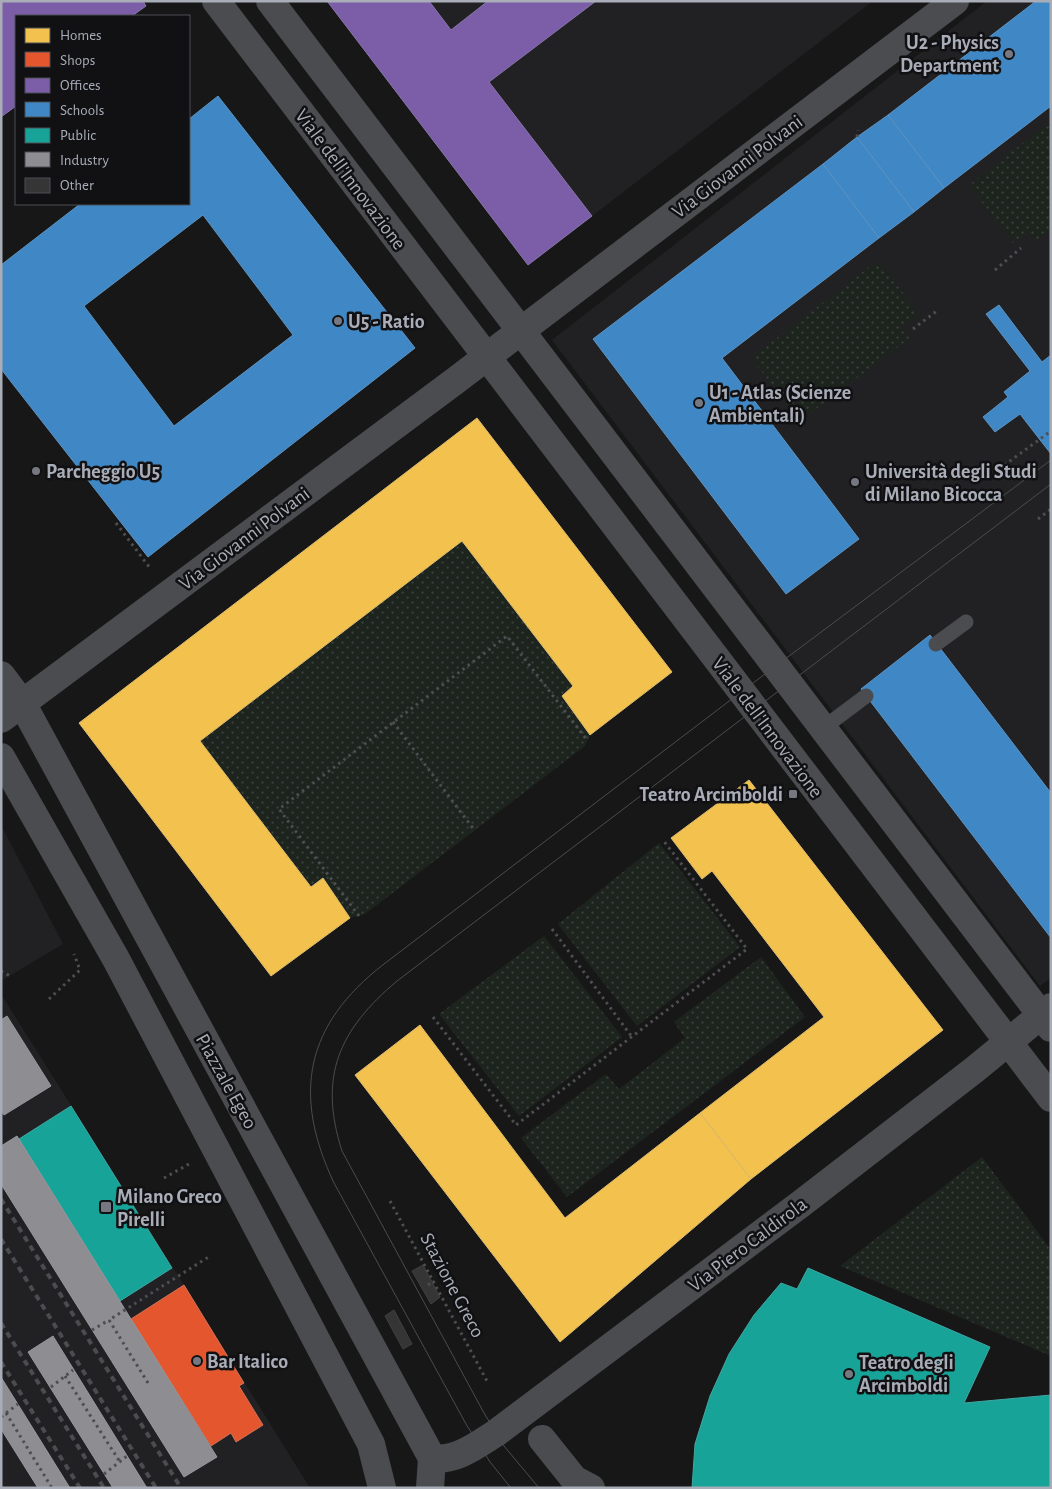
<svg xmlns="http://www.w3.org/2000/svg" width="1052" height="1489" font-family="'Alegreya Sans',sans-serif">
<defs>
<pattern id="grass-dots" width="8" height="8" patternUnits="userSpaceOnUse" patternTransform="scale(1.25)"><rect width="8" height="8" fill="#1d241e"/><path d="M2 2h.1M6 6h.1" fill="none" stroke="#3b413d" stroke-width="1.8" stroke-linecap="round"/></pattern>
</defs>
<rect width="100%" height="100%" fill="#171717"/>
<g fill="#212123">
<polygon points="327,1 873,1 528,265"/>
<polygon points="987,1 1051,1 1051,978 1040,986 552,340"/>
<polygon points="1,825 63,944 1,981"/>
<polygon points="1,994 184,1285 310,1488 1,1488"/>
</g>
<g fill="url(#grass-dots)">
<polygon points="1051,121 1051,230 1035,242 1027,232 1013,243 969,185"/>
<polygon points="878,260 919,314 901,327 910,338 800,421 751,358"/>
<polygon points="462,541 573,686 562,696 590,735 585,746 365,914 350,918 323,878 311,887 200,741"/>
<polygon points="659,843 740,947 637,1026 558,924"/>
<polygon points="544,936 622,1037 519,1116 439,1014"/>
<polygon points="761,957 805,1017 567,1197 521,1138 606,1074 619,1089 685,1038 674,1022"/>
<polygon points="982,1157 1051,1250 1051,1356 840,1266"/>
</g>
<g fill="#f2c14e" stroke="#dcbb6e">
<polygon points="477,418 672,672 590,735 562,696 573,686 462,541 200,741 311,887 323,878 350,918 271,976 79,723"/>
<polygon points="749,780 943,1030 751,1179 700,1113 824,1017 712,871 702,879 671,838"/>
<polygon points="420,1025 565,1218 700,1113 751,1179 560,1342 355,1075"/>
</g>
<polygon fill="#e4572e" stroke="#d27157" points="184,1285 244,1383 239,1386 263,1425 236,1442 231,1433 211,1446 131,1319"/>
<g fill="#7b5ea7" stroke="#8876ac">
<polygon points="1,1 143,1 146,6 132,16 16,16 16,106 1,117"/>
<polygon points="327,1 429,1 451,30 488,1 596,1 489,82 592,216 528,265"/>
</g>
<g fill="#3f88c5" stroke="#5e93c1" fill-rule="evenodd">
<polygon points="1036,1 1051,1 1051,106 944,188 888,115"/>
<path d="M218 96 415 348 148 557 1 369V265L80 204H189V119ZM203 215 293 335 174 426 84 306Z"/>
<polygon points="888,115 944,188 914,212 857,137"/>
<polygon points="857,137 914,212 879,238 823,164"/>
<polygon points="823,164 879,238 722,358 859,539 786,594 593,339"/>
<polygon points="999,305 1042,362 1051,355 1051,454 1020,414 995,432 983,417 1008,397 1004,392 1030,371 986,314"/>
<polygon points="930,635 1051,793 1051,938 861,689"/>
</g>
<g fill="#17a398" stroke="#42a6a2">
<polygon points="71,1106 172,1268 120,1301 19,1139"/>
<polygon points="808,1268 990,1347 964,1403 1051,1395 1051,1488 692,1488 695,1444 710,1396 729,1354 754,1315 781,1283 797,1289"/>
</g>
<g fill="#8d8d92" stroke="#95979d">
<polygon points="7,1016 51,1086 4,1115 1,1111 1,1020"/>
<polygon points="17,1136 217,1457 184,1477 1,1184 1,1146"/>
<polygon points="53,1336 147,1488 113,1488 28,1352"/>
<polygon points="1,1377 70,1488 38,1488 1,1429"/>
</g>
<g fill="#353536" stroke="#3f4043">
<polygon points="423,1265 440,1297 431,1304 412,1271"/>
<polygon points="394,1310 412,1344 403,1349 385,1316"/>
</g>
<g fill="none" stroke-linecap="round" stroke-linejoin="round">
<g stroke="#4d4e52" stroke-width="3" stroke-dasharray="2.5 4" stroke-linecap="butt">
<polyline points="857,137 858,130"/>
<polyline points="995,270 1021,248"/>
<polyline points="913,329 938,310"/>
<polyline points="999,469 1051,431"/>
<polyline points="1038,519 1051,509"/>
<polyline points="116,523 150,568"/>
<polyline points="393,722 475,831"/>
<polyline points="359,916 279,809 507,636 587,740"/>
<polyline points="552,929 632,1037"/>
<polyline points="1,971 10,976"/>
<polyline points="49,999 80,970 74,954"/>
<polyline points="433,1017 516,1125 747,949 663,840"/>
<polyline points="164,1178 189,1164"/>
<polyline points="390,1201 488,1383"/>
<polyline points="428,1285 434,1281"/>
<polyline points="92,1330 109,1320"/>
<polyline points="65,1376 120,1462"/>
<polyline points="148,1383 109,1320 210,1256"/>
<polyline points="51,1387 73,1370"/>
<polyline points="6,1413 52,1488"/>
<polyline points="1,1417 18,1404"/>
<polyline points="104,1474 127,1456"/>
</g>
<g stroke="#4b4c50" stroke-width="15">
<polyline points="936,644 966,622"/>
<polyline points="822,729 866,696"/>
</g>
<g stroke="#4b4c50" stroke-width="28">
<polyline points="216,1 1051,1098"/>
<polyline points="270,1 1051,1028"/>
<polyline points="1,675 22,703 432,1458"/>
<polyline points="1,719 455,381 955,1"/>
<polyline points="1,757 116,959 371,1444 382,1488"/>
<polyline points="542,1439 574,1479 591,1488"/>
<path d="M432 1458C455 1462 477 1445 496 1433L802 1203 974 1070 1051 1007"/>
<polyline points="430,1488 432,1458"/>
</g>
<g stroke="#4b4c4f" stroke-width="1">
<path d="M511 1488 490 1462 466 1424 334 1183C292 1094 305 1025 384 964L741 692 1051 460"/>
<path d="M539 1488 504 1446 484 1413 342 1151C318 1076 339 1030 397 981L1051 484"/>
</g>
<g stroke="#4b4c4f" stroke-width="4" stroke-dasharray="6 5" stroke-linecap="butt">
<polyline points="1,1199 181,1488"/>
<polyline points="1,1239 156,1488"/>
<polyline points="1,1323 104,1488"/>
<polyline points="1,1362 80,1488"/>
</g>
</g>
<g fill="#757880" stroke="#111113" stroke-width="2">
<circle cx="1009" cy="54" r="5"/>
<circle cx="338" cy="321" r="5"/>
<circle cx="699" cy="403" r="5"/>
<circle cx="36" cy="471" r="5"/>
<circle cx="855" cy="482" r="5"/>
<rect x="788" y="789" width="10" height="10" rx="2.5"/>
<rect x="100" y="1201" width="12" height="12" rx="2.5"/>
<circle cx="197" cy="1361" r="5"/>
<circle cx="849" cy="1374" r="5"/>
</g>
<g text-anchor="middle" stroke-width="5" stroke-linejoin="round" paint-order="stroke">
<g font-size="20" font-weight="bold" fill="#a8adb8" stroke="#111113" text-anchor="start">
<text x="999" y="49" text-anchor="end">U2 - Physics<tspan x="999" dy="23">Department</tspan></text>
<text x="348" y="328">U5 - Ratio</text>
<text x="709" y="399">U1 - Atlas (Scienze<tspan x="709" dy="23">Ambientali)</tspan></text>
<text x="46" y="478">Parcheggio U5</text>
<text x="865" y="478">Università degli Studi<tspan x="865" dy="23">di Milano Bicocca</tspan></text>
<text x="783" y="801" text-anchor="end">Teatro Arcimboldi</text>
<text x="117" y="1203">Milano Greco<tspan x="117" dy="23">Pirelli</tspan></text>
<text x="207" y="1368">Bar Italico</text>
<text x="859" y="1369">Teatro degli<tspan x="859" dy="23">Arcimboldi</tspan></text>
</g>
<g font-size="20" fill="#a8adb8" stroke="#111113">
<text transform="translate(737 166) rotate(-37)" y="7">Via Giovanni Polvani</text>
<text transform="translate(351 179) rotate(53)" y="7">Viale dell'Innovazione</text>
<text transform="translate(244 538) rotate(-37)" y="7">Via Giovanni Polvani</text>
<text transform="translate(768 727) rotate(53)" y="7">Viale dell'Innovazione</text>
<text transform="translate(227 1081) rotate(61)" y="7">Piazzale Egeo</text>
<text transform="translate(747 1244) rotate(-37)" y="7">Via Piero Caldirola</text>
<text transform="translate(453 1285) rotate(62)" y="7">Stazione Greco</text>
</g>
</g>
<rect width="1052" height="1489" fill="none" stroke="#a8adb8" stroke-width="5"/>
<rect x="15" y="15" width="175" height="190" fill="#111113" stroke="#4d4f55"/>
<rect x="25" y="28" width="25" height="15" fill="#f2c14e" stroke="#4d4f55"/>
<text x="60" y="40" font-size="15" fill="#a8adb8">Homes</text>
<rect x="25" y="52" width="25" height="15" fill="#e4572e" stroke="#4d4f55"/>
<text x="60" y="65" font-size="15" fill="#a8adb8">Shops</text>
<rect x="25" y="78" width="25" height="15" fill="#7b5ea7" stroke="#4d4f55"/>
<text x="60" y="90" font-size="15" fill="#a8adb8">Offices</text>
<rect x="25" y="102" width="25" height="15" fill="#3f88c5" stroke="#4d4f55"/>
<text x="60" y="115" font-size="15" fill="#a8adb8">Schools</text>
<rect x="25" y="128" width="25" height="15" fill="#17a398" stroke="#4d4f55"/>
<text x="60" y="140" font-size="15" fill="#a8adb8">Public</text>
<rect x="25" y="152" width="25" height="15" fill="#8d8d92" stroke="#4d4f55"/>
<text x="60" y="165" font-size="15" fill="#a8adb8">Industry</text>
<rect x="25" y="178" width="25" height="15" fill="#353536" stroke="#4d4f55"/>
<text x="60" y="190" font-size="15" fill="#a8adb8">Other</text>
</svg>
